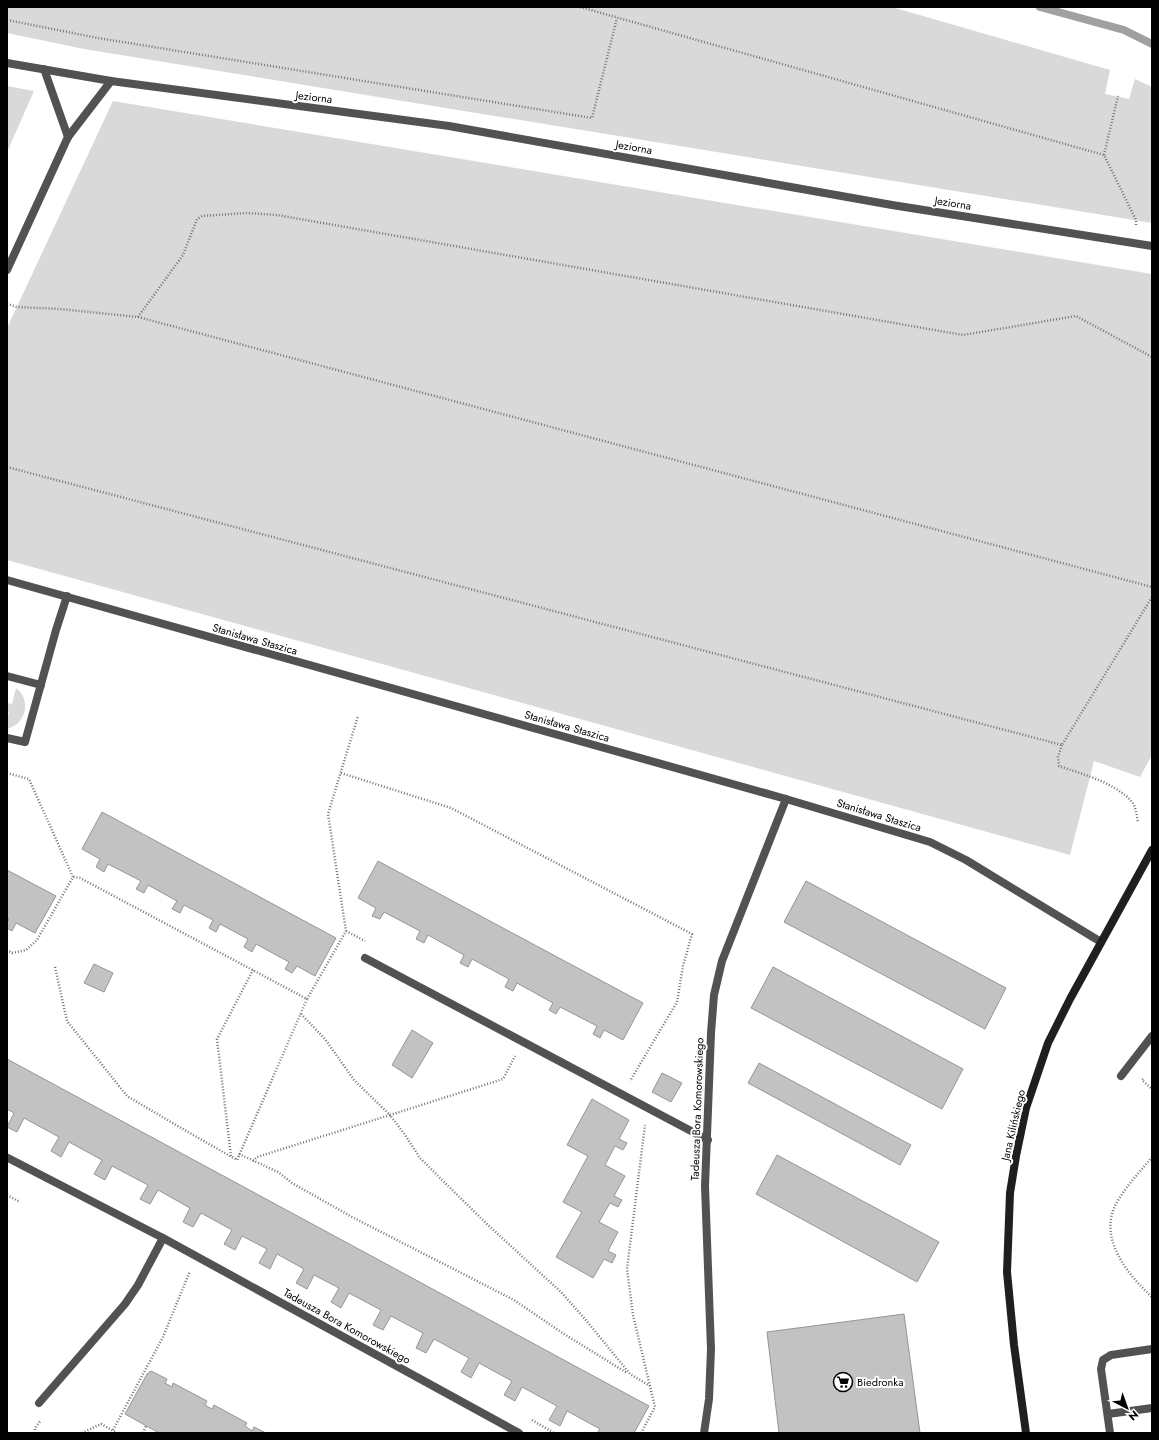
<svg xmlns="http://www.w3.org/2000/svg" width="1159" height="1440" font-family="Jost,sans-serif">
<rect width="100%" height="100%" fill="#fff"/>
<g fill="#d9d9d9">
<polygon points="7,7 892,7 1110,70 1105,94 1129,99 1135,79 1152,87 1152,223 84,49 7,33"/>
<polygon points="7,86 34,91 7,152"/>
<polygon points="113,101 1152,274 1152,755 1140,777 1094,761 1070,855 7,560 7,328"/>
<path d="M16 688C32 700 26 724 7 729V720L9 712 7 711V703L12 704Z"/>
</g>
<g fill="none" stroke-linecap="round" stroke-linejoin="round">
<polyline stroke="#a0a0a0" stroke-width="8" points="1040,7 1124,30 1152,44"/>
</g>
<g fill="#c2c2c2" stroke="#969696">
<polygon points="102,812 336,938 315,976 297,966 292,973 285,969 289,962 256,944 252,952 244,947 248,939 220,924 216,932 209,928 213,920 184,905 180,913 172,909 177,901 148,885 144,893 136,889 141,881 108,864 104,872 96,867 100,859 82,849"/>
<polygon points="378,861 643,1003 623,1040 604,1030 600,1038 593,1034 597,1026 560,1007 556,1014 549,1010 553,1003 517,983 513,991 505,987 509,979 472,959 468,967 460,963 464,955 428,935 424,943 416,939 420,931 384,912 380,919 372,916 376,908 358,898"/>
<polygon points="7,870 56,896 35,933 16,923 12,931 7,928 7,923 9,919 7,918"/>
<polygon points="806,881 1006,988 985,1029 784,922"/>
<polygon points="94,964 113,973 104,992 84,983"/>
<polygon points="773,967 963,1069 942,1109 751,1008"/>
<polygon points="412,1030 433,1043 412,1078 392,1065"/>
<polygon points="7,1059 649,1406 634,1433 597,1433 600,1429 567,1411 560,1426 549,1420 557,1406 522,1387 515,1401 504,1395 512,1381 479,1363 471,1378 461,1372 469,1358 434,1339 426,1353 416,1348 423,1333 391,1316 383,1330 373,1325 381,1310 349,1293 341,1308 331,1302 339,1288 314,1275 307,1289 296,1283 304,1269 277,1254 270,1269 259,1263 267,1249 242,1236 235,1250 224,1244 232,1230 201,1213 193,1227 183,1222 190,1208 158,1190 150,1204 140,1199 148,1185 112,1166 105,1180 94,1174 102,1160 69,1142 61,1157 51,1151 59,1137 24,1118 17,1132 7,1127 14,1113 7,1109"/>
<polygon points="759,1063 911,1145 900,1165 748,1083"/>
<polygon points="662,1073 682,1083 671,1102 652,1092"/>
<polygon points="592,1099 629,1120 619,1139 627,1143 623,1150 615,1146 605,1165 625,1176 614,1196 622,1200 618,1207 610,1203 599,1222 618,1232 608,1251 616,1255 612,1263 604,1259 593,1278 556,1257 582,1212 563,1202 588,1156 567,1145"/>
<polygon points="777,1155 939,1242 917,1282 756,1194"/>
<polygon points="904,1314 920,1433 779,1433 767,1332"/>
<polygon points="151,1371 167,1379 165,1383 172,1387 173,1383 207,1401 205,1405 212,1409 214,1405 247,1423 245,1426 252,1431 254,1427 266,1433 159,1433 125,1414 147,1374"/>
</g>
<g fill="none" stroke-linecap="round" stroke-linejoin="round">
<g stroke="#747474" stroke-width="2.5" stroke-dasharray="1 2" stroke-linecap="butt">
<polyline points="580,7 1104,155 1136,220 1136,226"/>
<polyline points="7,20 98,38 592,118 617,18"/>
<polyline points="1104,155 1118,96"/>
<polyline points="7,304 17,307 60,309 138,317 1152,587"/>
<polyline points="138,317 183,255 197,219 202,216 247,213 277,215 963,335 1076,316 1152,357"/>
<polyline points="7,467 1062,745 1152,597"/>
<path d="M1062 745 1058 757 1059 766C1082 774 1116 783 1132 802 1136 807 1137 817 1138 823"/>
<polyline points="7,773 29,779 73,877 37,940 26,950 12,953 7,950"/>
<polyline points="341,773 451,808 692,934 683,966 677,1002 630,1081"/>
<polyline points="346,931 365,941"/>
<polyline points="55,967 67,1021 127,1096 181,1128 237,1160 307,999 80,878 73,877"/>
<polyline points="307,999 346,931 328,814 358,716"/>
<polyline points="301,1014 325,1039 354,1080 390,1115 503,1079 515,1056"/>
<polyline points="1143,1079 1142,1080 1152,1089"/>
<polyline points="239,1154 278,1172 292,1183 352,1217 514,1300 564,1334 627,1373"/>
<polyline points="231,1156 217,1039 253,970"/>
<path d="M1152 1157C1140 1172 1125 1187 1116 1204 1098 1238 1127 1274 1152 1297"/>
<polyline points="253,1161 257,1157 390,1115 405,1135 420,1158 438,1176 489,1226 561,1292 585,1319 630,1374 650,1386"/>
<polyline points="7,1195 20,1202"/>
<polyline points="532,1420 554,1433"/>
<polyline points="113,1430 163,1337 190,1271"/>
<polyline points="35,1433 35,1428 41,1420"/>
<polyline points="82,1433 101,1424 117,1433"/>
<polyline points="143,1433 146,1426"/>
<polyline points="641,1433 655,1407 633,1315 627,1269 645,1125"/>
</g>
<g stroke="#525252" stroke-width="8">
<polyline points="7,676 41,685"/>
<polyline points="7,738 25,742 56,630 67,596"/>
<polyline points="365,958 708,1140"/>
<polyline points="1121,1076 1152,1036"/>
<polyline points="1108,1414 1152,1408"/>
<polyline points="1110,1433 1101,1369 1103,1360 1111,1355 1152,1349"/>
</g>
<g stroke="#525252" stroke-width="8">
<polyline points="7,63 111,81 449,126 892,205 1152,246"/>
<polyline points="44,69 68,137"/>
<polyline points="7,270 68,137 111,81"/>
<polyline points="7,580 786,799 930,842 966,860 1101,942"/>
<polyline points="8,1158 163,1238 519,1433"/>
<polyline points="39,1403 125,1304 138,1285 163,1238"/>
<polyline points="704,1433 709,1399 711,1349 705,1186 711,1033 714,995 722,961 786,799"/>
</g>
<polyline stroke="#1f1f1f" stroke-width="8" points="1026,1433 1014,1345 1007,1272 1010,1193 1016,1156 1026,1108 1048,1043 1070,999 1152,850"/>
</g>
<defs>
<symbol id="supermarket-ring" viewBox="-11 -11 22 22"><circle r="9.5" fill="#fff" stroke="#000" stroke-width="1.5"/><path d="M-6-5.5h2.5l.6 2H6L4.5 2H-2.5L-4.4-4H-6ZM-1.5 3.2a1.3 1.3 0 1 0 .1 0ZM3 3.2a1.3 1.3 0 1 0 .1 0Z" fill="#000"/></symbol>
</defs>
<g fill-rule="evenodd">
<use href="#supermarket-ring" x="832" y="1371" width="22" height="22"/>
</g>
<g text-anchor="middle" stroke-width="4" stroke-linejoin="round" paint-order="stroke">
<g font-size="11" fill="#000" stroke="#fff">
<text transform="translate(314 97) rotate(7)" y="4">Jeziorna</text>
<text transform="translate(634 147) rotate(10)" y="4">Jeziorna</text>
<text transform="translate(953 203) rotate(9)" y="4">Jeziorna</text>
<text transform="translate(255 639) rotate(16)" y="4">Stanisława Staszica</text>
<text transform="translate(567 726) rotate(16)" y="4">Stanisława Staszica</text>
<text transform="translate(879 815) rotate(17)" y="4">Stanisława Staszica</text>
<text transform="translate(697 1109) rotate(-88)" y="4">Tadeusza Bora Komorowskiego</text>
<text transform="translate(1013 1125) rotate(-77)" y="4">Jana Kilińskiego</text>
<text transform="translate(347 1326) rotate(29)" y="4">Tadeusza Bora Komorowskiego</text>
</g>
<g font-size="11" fill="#000" stroke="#fff" text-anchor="start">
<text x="857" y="1386">Biedronka</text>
</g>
</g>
<rect width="1159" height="1440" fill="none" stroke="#000000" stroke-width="16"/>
<g transform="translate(1127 1408) rotate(139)" stroke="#ffffff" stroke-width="3" paint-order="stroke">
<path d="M0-3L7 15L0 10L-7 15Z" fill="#000000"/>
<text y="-6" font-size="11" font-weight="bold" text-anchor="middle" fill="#000000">N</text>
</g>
</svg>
